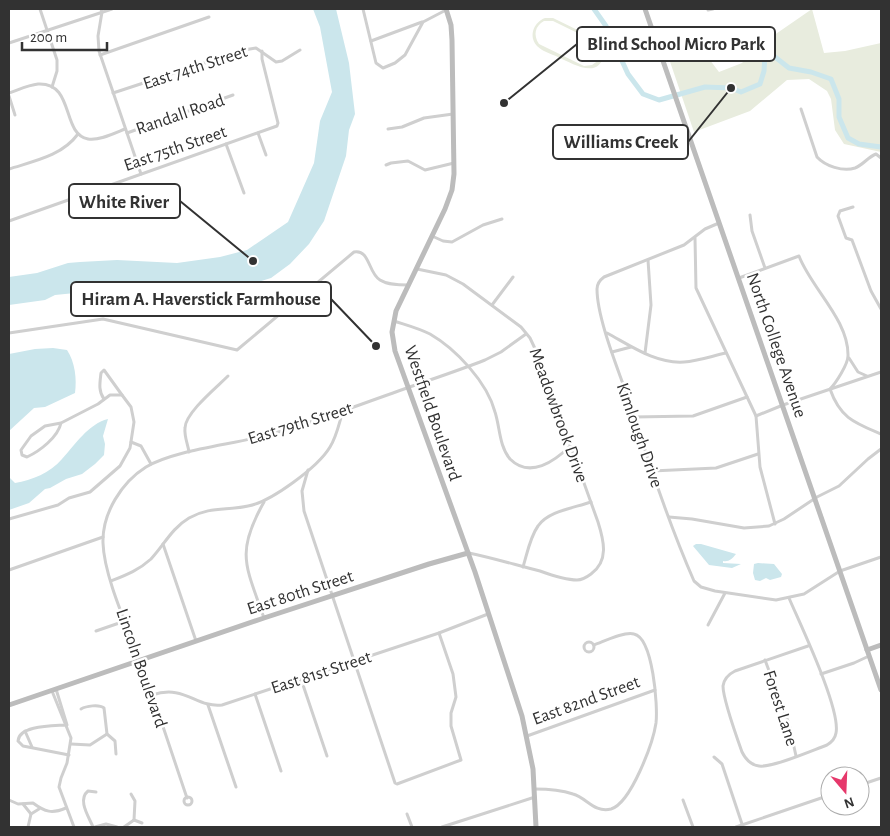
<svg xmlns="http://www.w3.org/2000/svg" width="890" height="836" font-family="'Alegreya Sans',sans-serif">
<rect width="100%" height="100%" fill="#fff"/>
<g fill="#e8ecde" fill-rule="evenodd">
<polygon points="812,9 824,53 845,51 881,43 881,152 844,144 835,130 831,99 827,91 809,79 787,80 750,111 694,132 665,47 697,43 719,72 742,63 757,47"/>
<path d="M545 18H553L596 39 601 44 604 52C601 81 573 64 558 57 551 54 542 51 537 46 528 36 534 22 545 18ZM544 21H553L598 43 601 52 599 60 592 65 584 66 539 44C533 35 535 26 544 21Z"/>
</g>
<g fill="#cbe6ec">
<polygon points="313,9 336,9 349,63 355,114 349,130 346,156 324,221 309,244 290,264 271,278 245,286 175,292 115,289 55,295 45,300 9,305 9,277 37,273 68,263 80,262 117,260 177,263 220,257 247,250 288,222 314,163 320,121 332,92 320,27"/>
<path d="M53 348 67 350C75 362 77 379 75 393L45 407 34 408 9 431V354L35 349Z"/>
<path d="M108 419 103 436 105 444 104 455 95 464 82 474 66 479 50 488 45 489 29 503 9 510V477L15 483C32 480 50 473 62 459 75 445 88 424 108 419Z"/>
<path d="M696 544H701L736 554C732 559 729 562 723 561V563L741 564 732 568 709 565 693 546Z"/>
<polygon points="758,563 774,564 782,574 781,577 770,580 766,578 760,581 755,580 753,573 754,564"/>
</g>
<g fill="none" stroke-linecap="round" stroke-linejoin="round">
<polyline stroke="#cbe6ec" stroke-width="5" points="594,9 606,26 628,74 643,94 659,100 705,87 731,88 741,92 760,84 764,71 765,54 770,53 789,68 811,72 831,79 839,99 839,117 848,138 859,144 881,147"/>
<g stroke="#cfcfcf" stroke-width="3">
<polyline points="40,9 57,60 57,71 52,87"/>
<polyline points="101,9 102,12 98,36 99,51 141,174"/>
<polyline points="363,9 376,63 383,68 395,63 405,55 423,22 446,10"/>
<polyline points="708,10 713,9"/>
<polyline points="371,41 422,22"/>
<polyline points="9,43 112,9"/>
<polyline points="100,55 209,17"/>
<path d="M9 93C18 90 28 85 38 84 75 82 61 134 88 139 99 141 115 133 125 129"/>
<polyline points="113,93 244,50 256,48 276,62 282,61 300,50"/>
<polyline points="9,96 15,115"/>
<path d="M801 109 817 157C825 166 843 172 855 168 863 165 868 157 876 154L881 158"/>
<polyline points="388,129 402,127 424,118 453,114"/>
<polyline points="127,133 233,95"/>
<polyline points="258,133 266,155"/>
<polyline points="226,144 244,193"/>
<polyline points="386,165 391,163 408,161 425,170 454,163"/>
<path d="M9 169C34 161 62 156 78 134"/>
<polyline points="853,207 840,211 838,216 846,238 852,240 871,291 881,309"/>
<polyline points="750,215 752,231 765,268"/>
<polyline points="9,221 277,126 278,123 262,59 262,51"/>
<path d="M719 223 705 229 684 245 604 277C600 280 597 283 597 289 597 315 614 359 623 384 645 450 666 517 694 581L701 587 715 591 776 600 804 594 840 571 881 557"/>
<polyline points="432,236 443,241 452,242 483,225 502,219"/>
<polyline points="695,238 696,288 756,416 760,467 775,524"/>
<path d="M417 269 446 275 463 284 521 327 530 338 538 355 598 522C604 541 609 561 591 574 587 577 582 580 577 580 565 580 551 575 540 571 516 565 493 558 469 553"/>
<path d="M739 278 799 256C811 288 849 320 848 356 848 364 836 383 830 389 840 418 855 423 881 434"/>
<polyline points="492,305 513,277"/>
<path d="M394 321C406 325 418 328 430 334 456 349 487 382 495 412 500 427 499 446 510 459 530 479 555 461 570 446"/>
<path d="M9 333 103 319 237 350 354 252C370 249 368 273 380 280 388 285 399 285 408 285"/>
<path d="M607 333C631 346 656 364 684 362 698 361 712 356 726 353"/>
<polyline points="612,352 631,347"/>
<polyline points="645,353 651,305 648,260"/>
<polyline points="849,358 858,372 867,376"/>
<path d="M104 399C98 391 100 382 101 373L104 370 122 395"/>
<polyline points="756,416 783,405 881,372"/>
<polyline points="634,417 693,416 747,397"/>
<polyline points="131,442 141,446 151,464"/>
<path d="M189 452C188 445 184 436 185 428 185 413 217 387 228 376"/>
<polyline points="308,470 302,491 304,511 395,783 397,784 461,760 451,726 451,713 456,697 453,674 439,633"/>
<polyline points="652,471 716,468 758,454"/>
<path d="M264 502C235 553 246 566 264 618"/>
<polyline points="669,517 692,519 744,528 769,526 784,519 817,497 839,486 868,459 881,449"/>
<path d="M9 519 58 505 69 498 90 492 120 466 130 448 134 422 131 407 122 395H110L98 404 61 423 45 426 31 436 21 450 22 455 27 457C40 451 58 437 61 423"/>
<polyline points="163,544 196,641"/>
<path d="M523 567C527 554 530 537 538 526 548 511 574 508 591 502"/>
<polyline points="9,570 103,537"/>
<path d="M111 581C126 575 139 570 151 559 164 545 172 528 189 518 210 506 227 511 248 506 271 502 318 467 330 447 337 436 339 423 343 411"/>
<path d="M789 598C800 624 841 709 836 733 835 739 832 742 827 745 813 750 772 768 759 766 751 765 745 758 742 752 737 738 723 698 723 686 724 679 729 674 735 671L808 646"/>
<polyline points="708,625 725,593"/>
<polyline points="96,631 125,621"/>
<circle cx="589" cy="647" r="5"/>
<polyline points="765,660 789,724 796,756"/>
<polyline points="821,674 854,663 869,656"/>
<polyline points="301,679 327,756"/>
<polyline points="56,689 67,725"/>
<polyline points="52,691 71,738 67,763 61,778 59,787 74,827"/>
<polyline points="255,694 281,771"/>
<path d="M152 695C185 684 196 708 222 705L439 633 488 614"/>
<polyline points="208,705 236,787"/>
<path d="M81 709C86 706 99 704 104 708L107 734 115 741 116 754"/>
<path d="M66 725C54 726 19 725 18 741L23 746 69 755"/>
<polyline points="25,731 32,747"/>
<polyline points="527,736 655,690"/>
<polyline points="71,744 90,745 107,734"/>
<polyline points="714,757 722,764 743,827"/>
<polyline points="860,785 881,778"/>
<path d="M535 789C547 789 561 790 573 794 587 798 594 813 611 809 631 803 653 743 656 723 658 706 653 638 634 634 624 631 603 642 594 645"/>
<polyline points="131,794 135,801 134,820"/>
<circle cx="188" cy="801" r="4"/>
<path d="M187 798C171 751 156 704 139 658 127 626 104 576 103 543 102 513 122 482 146 467 175 450 230 445 263 436 307 425 350 408 393 393 423 382 455 372 485 360L501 352 526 334"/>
<path d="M9 800 18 804 33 803C45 812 52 814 66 808"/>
<polyline points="683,800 693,827"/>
<polyline points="23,804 31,814"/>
<polyline points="407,814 412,827"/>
<polyline points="134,820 142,823"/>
<polyline points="28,827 31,814 39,809"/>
<path d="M93 827C89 817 77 800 88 791L96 792"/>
<polyline points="95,827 106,824 117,827"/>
<polyline points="124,827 134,820"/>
<polyline points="442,827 535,797"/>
<polyline points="736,827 830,795"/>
</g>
<g stroke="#bcbcbc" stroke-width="5">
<polyline points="446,9 451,25 452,40 454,174 452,190 445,209 396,311 392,332 395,351 475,572 522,716 533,769 536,827"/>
<polyline points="645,9 881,690"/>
<polyline points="867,650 881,645"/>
<polyline points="9,705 264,618 429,564 468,553"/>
</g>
</g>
<g text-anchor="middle" stroke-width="5" stroke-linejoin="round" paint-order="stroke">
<g font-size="18" fill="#323232" stroke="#fff">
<text transform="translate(195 67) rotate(-18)" y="6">East 74th Street</text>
<text transform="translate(180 114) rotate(-19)" y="6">Randall Road</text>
<text transform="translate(175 148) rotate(-19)" y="6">East 75th Street</text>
<text transform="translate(777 345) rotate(71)" y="6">North College Avenue</text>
<text transform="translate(433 413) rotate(71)" y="6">Westfield Boulevard</text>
<text transform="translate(559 415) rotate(70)" y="6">Meadowbrook Drive</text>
<text transform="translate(300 423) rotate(-17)" y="6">East 79th Street</text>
<text transform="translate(640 435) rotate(71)" y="6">Kimlough Drive</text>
<text transform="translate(300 592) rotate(-18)" y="6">East 80th Street</text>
<text transform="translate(142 668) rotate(71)" y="6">Lincoln Boulevard</text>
<text transform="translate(321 672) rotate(-18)" y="6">East 81st Street</text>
<text transform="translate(586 700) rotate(-20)" y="6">East 82nd Street</text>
<text transform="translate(781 708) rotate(72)" y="6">Forest Lane</text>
</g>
</g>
<path fill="none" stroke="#323232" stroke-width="2" d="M504 103L577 44M731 88L688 142M253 261L180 201M376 346L331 299"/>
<g fill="#323232" stroke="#fff" stroke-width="2">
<circle cx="504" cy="103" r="5"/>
<circle cx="731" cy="88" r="5"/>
<circle cx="253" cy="261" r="5"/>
<circle cx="376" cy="346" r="5"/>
</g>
<g fill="#fff" stroke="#323232" stroke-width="2">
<rect x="577" y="27" width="198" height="34" rx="5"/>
<rect x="553" y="125" width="135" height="34" rx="5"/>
<rect x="69" y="184" width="111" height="34" rx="5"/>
<rect x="71" y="282" width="260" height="34" rx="5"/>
</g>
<g font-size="19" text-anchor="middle" font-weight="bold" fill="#323232">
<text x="676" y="50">Blind School Micro Park</text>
<text x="621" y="148">Williams Creek</text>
<text x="124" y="208">White River</text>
<text x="201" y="305">Hiram A. Haverstick Farmhouse</text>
</g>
<rect width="890" height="836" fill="none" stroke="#323232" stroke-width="20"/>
<g transform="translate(845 791) rotate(161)"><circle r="24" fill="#ffffff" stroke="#adadad"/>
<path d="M0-4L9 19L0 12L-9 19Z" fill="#e6386b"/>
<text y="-8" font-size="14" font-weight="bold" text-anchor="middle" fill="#323232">N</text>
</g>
<path d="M22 42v8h85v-8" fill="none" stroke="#323232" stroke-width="2.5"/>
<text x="30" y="42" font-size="15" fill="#323232" stroke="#ffffff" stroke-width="4" paint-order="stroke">200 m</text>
</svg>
